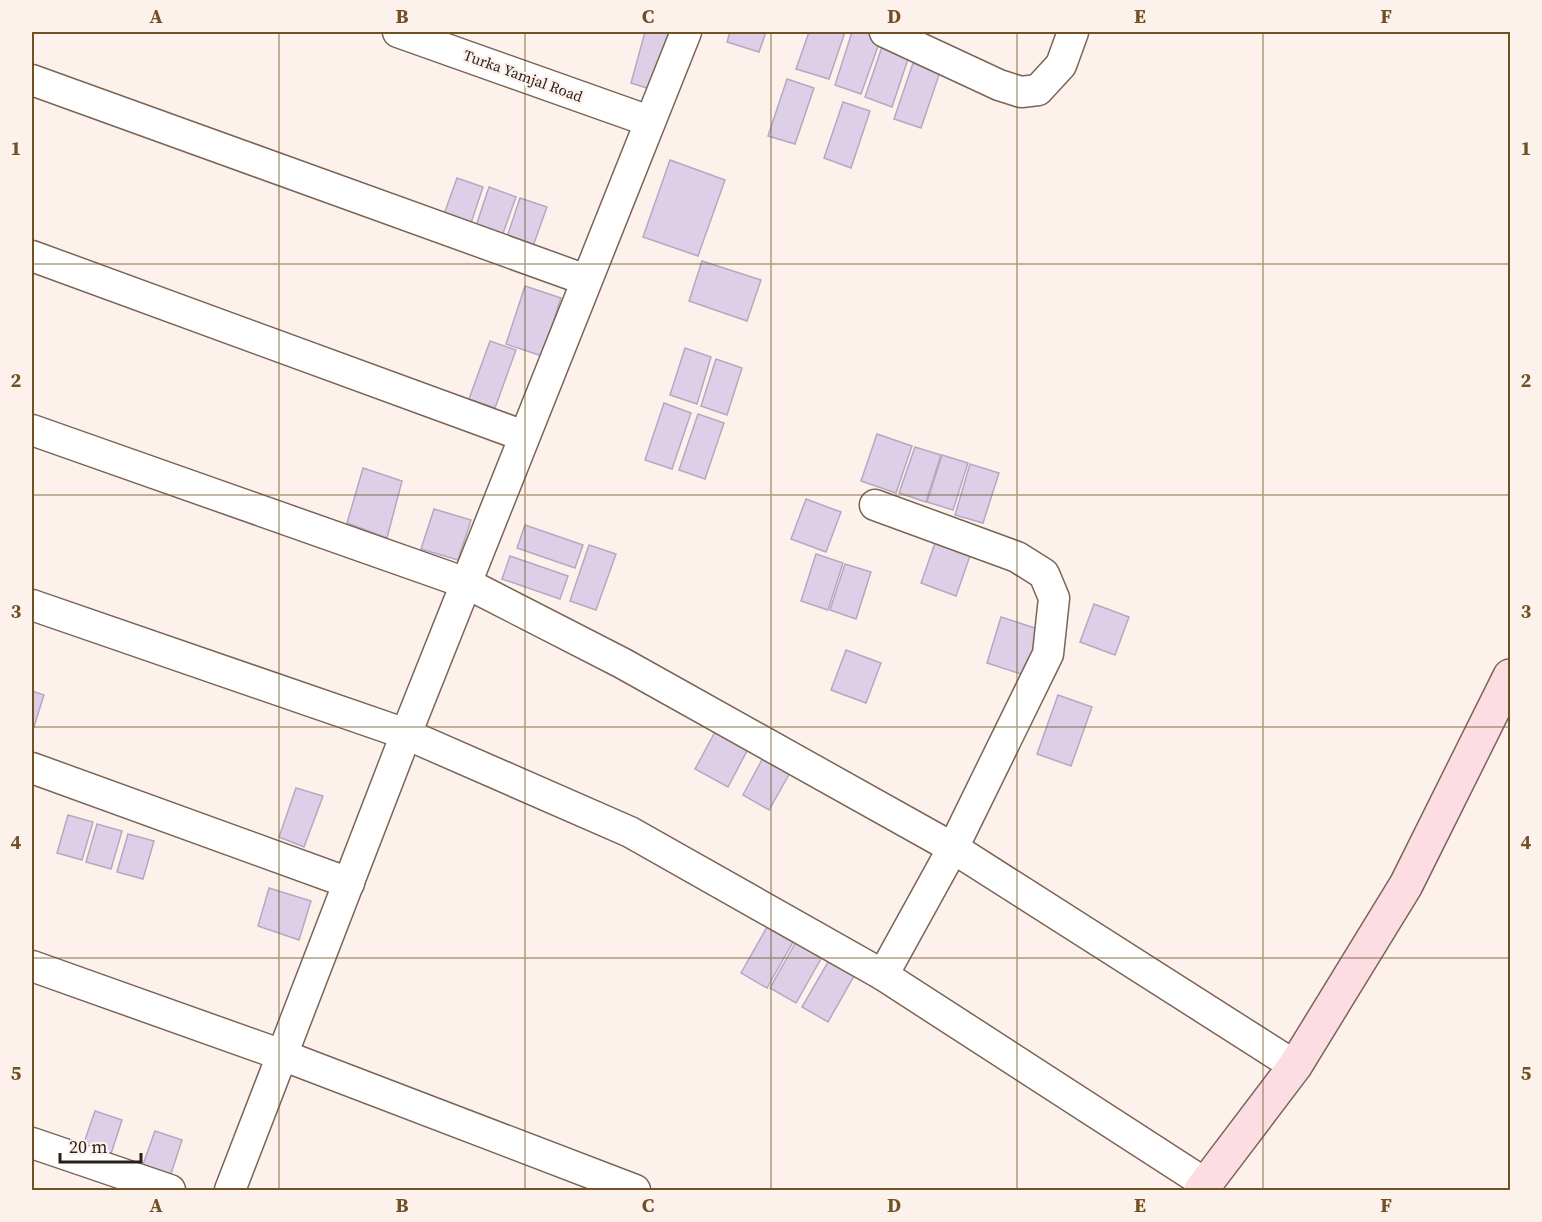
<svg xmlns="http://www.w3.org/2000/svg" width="1542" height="1222" font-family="'Source Serif 4',serif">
<rect width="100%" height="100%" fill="#fdf2eb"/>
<g fill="#decfe8" stroke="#b6a8c1" stroke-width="1.5">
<polygon points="645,32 669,32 653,90 631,83"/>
<polygon points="730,32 766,32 759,52 727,42"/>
<polygon points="809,32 845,32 829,79 796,69"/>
<polygon points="852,32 863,32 881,38 861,94 835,85"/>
<polygon points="884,41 911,50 892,107 865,97"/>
<polygon points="913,63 940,72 921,128 894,119"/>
<polygon points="787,79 814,88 795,144 768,136"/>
<polygon points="843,102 870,111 851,168 824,158"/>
<polygon points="670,160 725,180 698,256 643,237"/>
<polygon points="457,178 483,187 470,226 443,217"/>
<polygon points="489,187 516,197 502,236 476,226"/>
<polygon points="520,198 547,207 533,246 507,237"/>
<polygon points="702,261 761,280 747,321 689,301"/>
<polygon points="525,286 561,298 542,356 506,344"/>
<polygon points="490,341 516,350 495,408 469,399"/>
<polygon points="685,348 711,357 697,404 670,395"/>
<polygon points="716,359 742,368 727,415 701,406"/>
<polygon points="664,403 691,413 672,469 645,460"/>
<polygon points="698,414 724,423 705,479 679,470"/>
<polygon points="877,434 912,446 896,493 861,481"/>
<polygon points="915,447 941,455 926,502 899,493"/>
<polygon points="942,455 968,463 953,510 927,502"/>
<polygon points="970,464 999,473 983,523 955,515"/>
<polygon points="363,468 402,481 387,538 347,523"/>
<polygon points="806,499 841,512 826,552 791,539"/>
<polygon points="434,509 471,520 458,560 421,549"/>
<polygon points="525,525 583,545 575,568 517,548"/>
<polygon points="935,543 970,556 956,596 921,583"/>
<polygon points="589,545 616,554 596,610 570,601"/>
<polygon points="816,554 843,563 828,610 801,601"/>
<polygon points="510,556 568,576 560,599 502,579"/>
<polygon points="845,564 871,572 856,619 830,610"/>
<polygon points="1094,604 1129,617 1115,655 1080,642"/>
<polygon points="1001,617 1041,630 1027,676 987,663"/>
<polygon points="846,650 881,663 866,703 831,690"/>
<polygon points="32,691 44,695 32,733"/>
<polygon points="1058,695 1092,707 1071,766 1037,754"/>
<polygon points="715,732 748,749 728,787 695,769"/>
<polygon points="764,756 791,771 769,810 743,795"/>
<polygon points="296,788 323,796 304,847 279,837"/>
<polygon points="68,815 93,822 82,860 57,853"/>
<polygon points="97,824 122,831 111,869 86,862"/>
<polygon points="128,834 154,841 143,879 117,872"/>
<polygon points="269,888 311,901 299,940 258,926"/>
<polygon points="767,927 793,942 767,988 741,973"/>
<polygon points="796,942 822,957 796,1003 770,988"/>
<polygon points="828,962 854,976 828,1022 802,1007"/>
<polygon points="95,1111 122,1120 108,1163 80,1154"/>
<polygon points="155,1131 182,1140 169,1180 141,1170"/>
</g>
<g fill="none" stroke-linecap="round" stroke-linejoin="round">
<defs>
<g id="street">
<polyline points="398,32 649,121"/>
<polyline points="885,32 999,85 1021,92 1038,90 1061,65 1073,32"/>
<polyline points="32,80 586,280"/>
<polyline points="32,256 524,436"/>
<polyline points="32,430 466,583 622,663 953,848 1295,1066"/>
<polyline points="875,505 1017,557 1044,574 1054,598 1048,654 953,848 883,975"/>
<polyline points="32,605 406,734 630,832 883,975 1206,1184"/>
<polyline points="32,768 349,883"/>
<polyline points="32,966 282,1055 635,1190"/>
<polyline points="32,1143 170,1190"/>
<polyline points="230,1190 406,734 686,32"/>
</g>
<polyline id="secondary" points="1201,1190 1295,1066 1406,885 1510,676"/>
</defs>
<use href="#street" stroke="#7b6454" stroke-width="33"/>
<use href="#secondary" stroke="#7b6454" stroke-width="36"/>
<use href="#street" stroke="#fff" stroke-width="30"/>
<use href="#secondary" stroke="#fddde4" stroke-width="33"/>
</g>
<path fill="none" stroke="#705126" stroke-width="1.5" stroke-opacity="0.55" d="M279 32V1190M525 32V1190M771 32V1190M1017 32V1190M1263 32V1190M32 264H1510M32 495H1510M32 727H1510M32 958H1510"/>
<g text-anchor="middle" stroke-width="5" stroke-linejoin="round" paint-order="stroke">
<g font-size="15" fill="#291f19" stroke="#fdf2eb">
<text transform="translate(523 76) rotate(20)" y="5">Turka Yamjal Road</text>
</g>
</g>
<rect width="1542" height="1222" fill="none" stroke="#fdf2eb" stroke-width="66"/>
<path d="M60 1153v9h81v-9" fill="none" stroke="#291f19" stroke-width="3"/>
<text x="69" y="1153" font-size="18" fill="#291f19" stroke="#fdf2eb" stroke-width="4.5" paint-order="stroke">20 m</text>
<rect x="33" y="33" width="1476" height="1156" fill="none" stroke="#705126" stroke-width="2"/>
<g font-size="20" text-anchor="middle" font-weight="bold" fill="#705126">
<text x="156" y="23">A</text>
<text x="402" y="23">B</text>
<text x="648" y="23">C</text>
<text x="894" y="23">D</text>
<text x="1140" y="23">E</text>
<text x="1386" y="23">F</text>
<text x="16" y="155">1</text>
<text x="1526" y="155">1</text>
<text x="16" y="387">2</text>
<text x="1526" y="387">2</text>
<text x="16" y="618">3</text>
<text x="1526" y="618">3</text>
<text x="16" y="849">4</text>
<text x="1526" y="849">4</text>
<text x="16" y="1080">5</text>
<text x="1526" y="1080">5</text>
<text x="156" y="1212">A</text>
<text x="402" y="1212">B</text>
<text x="648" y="1212">C</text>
<text x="894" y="1212">D</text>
<text x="1140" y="1212">E</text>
<text x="1386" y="1212">F</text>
</g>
</svg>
